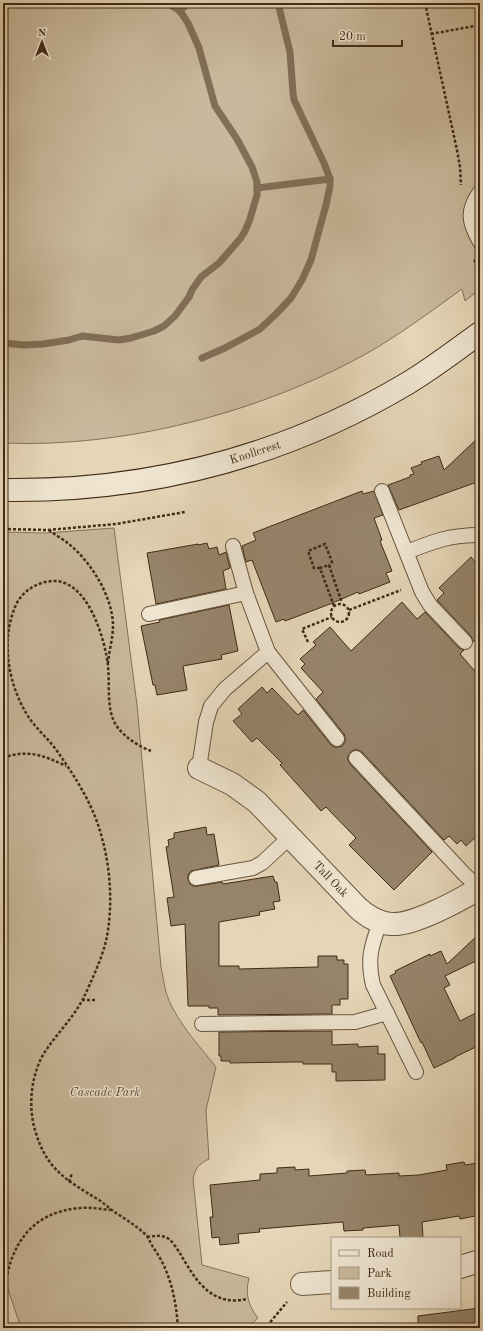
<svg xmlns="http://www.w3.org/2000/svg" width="483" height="1331" font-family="'Old Standard TT',serif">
<rect width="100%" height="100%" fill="#e5d6b7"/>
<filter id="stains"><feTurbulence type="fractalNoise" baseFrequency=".005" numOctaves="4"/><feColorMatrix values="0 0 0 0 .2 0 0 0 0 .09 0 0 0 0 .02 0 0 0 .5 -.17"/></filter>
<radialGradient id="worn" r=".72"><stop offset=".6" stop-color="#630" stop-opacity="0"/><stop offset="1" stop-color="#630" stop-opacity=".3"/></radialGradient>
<g fill="#c9b99c" stroke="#84725a">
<path d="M3 3H480V289L465 301 462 289C430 312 398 336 364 355 258 413 124 448 3 443Z"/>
<path d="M114 528 137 705 161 967C163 976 164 984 166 992 173 1017 200 1047 216 1067L206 1110 209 1159C199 1164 195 1168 193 1179L202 1265 249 1278C245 1294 248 1305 258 1318L247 1328H21L3 1274V532L46 533Z"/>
</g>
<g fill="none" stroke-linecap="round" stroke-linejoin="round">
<g stroke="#816f57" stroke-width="7">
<polyline points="180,11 188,3"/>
<polyline points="257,188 330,179"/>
<polyline points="3,343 24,345 43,344 69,340 82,336 119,340 131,338 154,331 164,326 175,316 189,297 192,290 201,277 219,263 240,239 245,231 250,219 257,195 257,182 252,167 237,139 215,106 199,48 188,23 180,11 167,3"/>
<polyline points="202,358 225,348 260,329 276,314 291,298 302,280 311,260 326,205 330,186 330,179 324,163 294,100 293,93 290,52 278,3"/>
</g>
</g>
<g fill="#96846a" stroke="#402b17">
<polygon points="480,436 480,481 399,510 388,485 410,477 410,475 414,474 411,468 422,464 421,462 439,456 444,470"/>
<polygon points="362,491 363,494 374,491 383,515 374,518 382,540 380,541 392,571 386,573 390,582 359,594 358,592 330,604 285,621 284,619 276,622 252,560 246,562 242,546 256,540 253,533"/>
<polygon points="207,543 209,549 217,547 219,555 226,552 230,568 223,571 226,589 156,604 147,553 198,544 198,545"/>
<polygon points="471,557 480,567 480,635 473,642 471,636 437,600 444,593 439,588"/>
<polygon points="402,602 417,619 425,612 459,648 464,650 460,654 480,677 480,833 466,846 461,840 457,844 449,836 444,840 362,752 358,750 354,750 351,752 348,756 348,760 350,764 432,852 394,890 349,845 356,838 326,807 321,811 280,765 282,763 257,738 252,742 233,721 242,714 238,709 262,687 267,693 272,688 298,715 303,710 331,745 334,747 339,747 342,746 345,742 345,737 344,734 316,699 323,692 301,668 305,664 300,659 316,645 313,642 330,627 351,651"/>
<polygon points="229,605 238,651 221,655 222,659 183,666 187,690 157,695 155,685 153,685 141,626 160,622 159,620"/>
<polygon points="206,827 207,835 214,834 219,865 191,871 188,875 188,879 190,884 193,886 197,886 222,882 223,884 273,876 275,882 277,882 280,901 273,902 275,909 259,912 260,915 219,922 219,966 239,966 239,969 318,967 318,956 337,956 337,960 344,960 344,964 348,964 348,999 340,999 340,1005 332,1005 332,1014 218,1015 218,1008 209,1008 209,1006 188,1006 185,924 171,926 167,898 174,897 166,847 169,846 168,840 174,838 174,833"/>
<polygon points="480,933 480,959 445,976 450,985 444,988 460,1021 480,1011 480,1045 455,1057 455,1058 434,1068 422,1042 421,1043 390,976 396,973 395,971 430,954 430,956 441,951 447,964"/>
<polygon points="332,1031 332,1045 358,1044 358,1047 378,1046 378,1054 385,1054 385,1080 336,1081 336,1072 332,1072 332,1064 303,1064 303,1062 291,1062 230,1063 230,1061 221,1061 221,1056 219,1056 219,1032"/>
<polygon points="464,1162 465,1165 478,1163 480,1177 480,1215 460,1219 459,1216 422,1222 423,1237 400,1238 399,1225 363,1228 363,1230 344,1231 343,1222 259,1229 260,1232 238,1234 239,1243 220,1245 219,1237 212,1238 210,1217 213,1217 210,1185 260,1180 260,1174 277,1173 277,1168 295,1167 295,1170 309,1169 309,1176 347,1173 347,1171 365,1170 366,1175 399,1173 399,1176 419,1175 447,1170 446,1165"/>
<polygon points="480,1308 480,1328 418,1328 418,1316"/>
</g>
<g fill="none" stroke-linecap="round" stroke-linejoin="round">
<defs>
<g id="lane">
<path d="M480 192C466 211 469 223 480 242"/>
<polyline points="382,491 422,592 430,605 465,642"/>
<polyline points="233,546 246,593 268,652 337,739"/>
<path d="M407 552C434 541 450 535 480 535"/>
<polyline points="149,614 246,593"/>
<polyline points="356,758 465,875 480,888"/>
<polyline points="199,768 206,722 211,706 225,689 268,652"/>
<polyline points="196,878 253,868 262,863 290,837"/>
<path d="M380 922C371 947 367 959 373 985L416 1072"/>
<polyline points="202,1024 355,1022 387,1013"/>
</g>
<g id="street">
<path d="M199 768 232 784 257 802 358 908C368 917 378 923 391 924 413 926 460 900 480 888"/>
<polyline points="460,1267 480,1261"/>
<polyline points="302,1284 332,1282"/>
</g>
<path id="secondary" d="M3 490C147 492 284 457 408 383 433 368 456 350 480 333"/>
</defs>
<use href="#lane" stroke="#69563f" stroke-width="16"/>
<use href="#street" stroke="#69563f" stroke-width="24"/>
<use href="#secondary" stroke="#402b17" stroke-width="24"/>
<g stroke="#402b17" stroke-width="2.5" stroke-dasharray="3 2" stroke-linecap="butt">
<polyline points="425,3 457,150 460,167 461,185"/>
<polyline points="431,34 480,25"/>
<polyline points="474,260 480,267"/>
<polyline points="3,529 48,530 116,524 185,512"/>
<path d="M49 530C55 535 63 539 69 544 91 562 113 597 113 626 113 638 109 651 108 663"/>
<polyline points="320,568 314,568 308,551 325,544 332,562 329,565"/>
<circle cx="340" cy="613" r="9"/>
<polyline points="334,606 320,568 329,565 342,603"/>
<polyline points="349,610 401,590"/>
<polyline points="308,642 302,629 332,617"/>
<path d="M151 751C138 746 124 737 116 725 106 709 110 685 108 666 105 639 88 580 53 581 36 582 21 592 15 607 1 641 8 682 26 713 34 727 48 738 57 751 76 778 94 806 102 838 111 870 113 909 106 941 102 958 91 982 84 997 73 1019 55 1035 43 1055 31 1076 28 1107 35 1130 46 1169 66 1180 99 1200 105 1204 110 1209 116 1213 127 1220 138 1227 147 1236 150 1241 152 1246 155 1250 171 1274 176 1300 178 1328"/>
<path d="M3 758C27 749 43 755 66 766"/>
<polyline points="82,1000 97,1000"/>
<polyline points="69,1182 72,1173"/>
<path d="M147 1237C153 1236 159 1235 165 1237 172 1239 177 1249 181 1255 196 1281 212 1307 247 1299"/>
<path d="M5 1289C10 1244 32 1212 80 1208 91 1207 101 1209 111 1210"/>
<polyline points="267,1326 287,1302"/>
</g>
<use href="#lane" stroke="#eee4d0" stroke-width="14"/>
<use href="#street" stroke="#eee4d0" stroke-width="22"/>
<use href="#secondary" stroke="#eee4d0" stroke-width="22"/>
</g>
<g text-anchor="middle" stroke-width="3" stroke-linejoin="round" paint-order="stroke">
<g font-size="12" fill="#402b17" stroke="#eee4d0">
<text transform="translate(255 452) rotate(-18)" y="4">Knollcrest</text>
<text transform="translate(331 879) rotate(46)" y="4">Tall Oak</text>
</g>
<g font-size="12" font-style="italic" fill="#5b4732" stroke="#eee4d0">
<text x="105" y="1096">Cascade Park</text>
</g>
</g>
<rect width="483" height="1331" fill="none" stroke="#e5d6b7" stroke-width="16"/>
<rect x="4" y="4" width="475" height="1323" fill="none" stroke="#402b17" stroke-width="2"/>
<rect x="8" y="8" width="467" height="1315" fill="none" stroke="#402b17"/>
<rect x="331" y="1237" width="130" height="72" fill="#eee4d0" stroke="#a89a86"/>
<rect x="339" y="1250" width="20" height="6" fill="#eee4d0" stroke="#a89a86"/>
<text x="367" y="1257" font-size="12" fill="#402b17">Road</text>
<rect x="339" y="1267" width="20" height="12" fill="#c9b99c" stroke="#a89a86"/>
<text x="367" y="1277" font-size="12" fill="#402b17">Park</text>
<rect x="339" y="1287" width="20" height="12" fill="#96846a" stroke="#a89a86"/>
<text x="367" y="1297" font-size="12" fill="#402b17">Building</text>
<g transform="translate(42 42)" stroke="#eee4d0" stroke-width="3" paint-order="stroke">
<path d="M0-3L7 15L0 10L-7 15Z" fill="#402b17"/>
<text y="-6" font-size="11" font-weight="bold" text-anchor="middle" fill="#402b17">N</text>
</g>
<path d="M333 40v6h69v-6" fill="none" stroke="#402b17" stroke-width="2"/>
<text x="339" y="40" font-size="12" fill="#402b17" stroke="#eee4d0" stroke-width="3" paint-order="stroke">20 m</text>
<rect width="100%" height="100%" filter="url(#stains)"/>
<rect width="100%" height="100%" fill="url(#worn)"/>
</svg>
